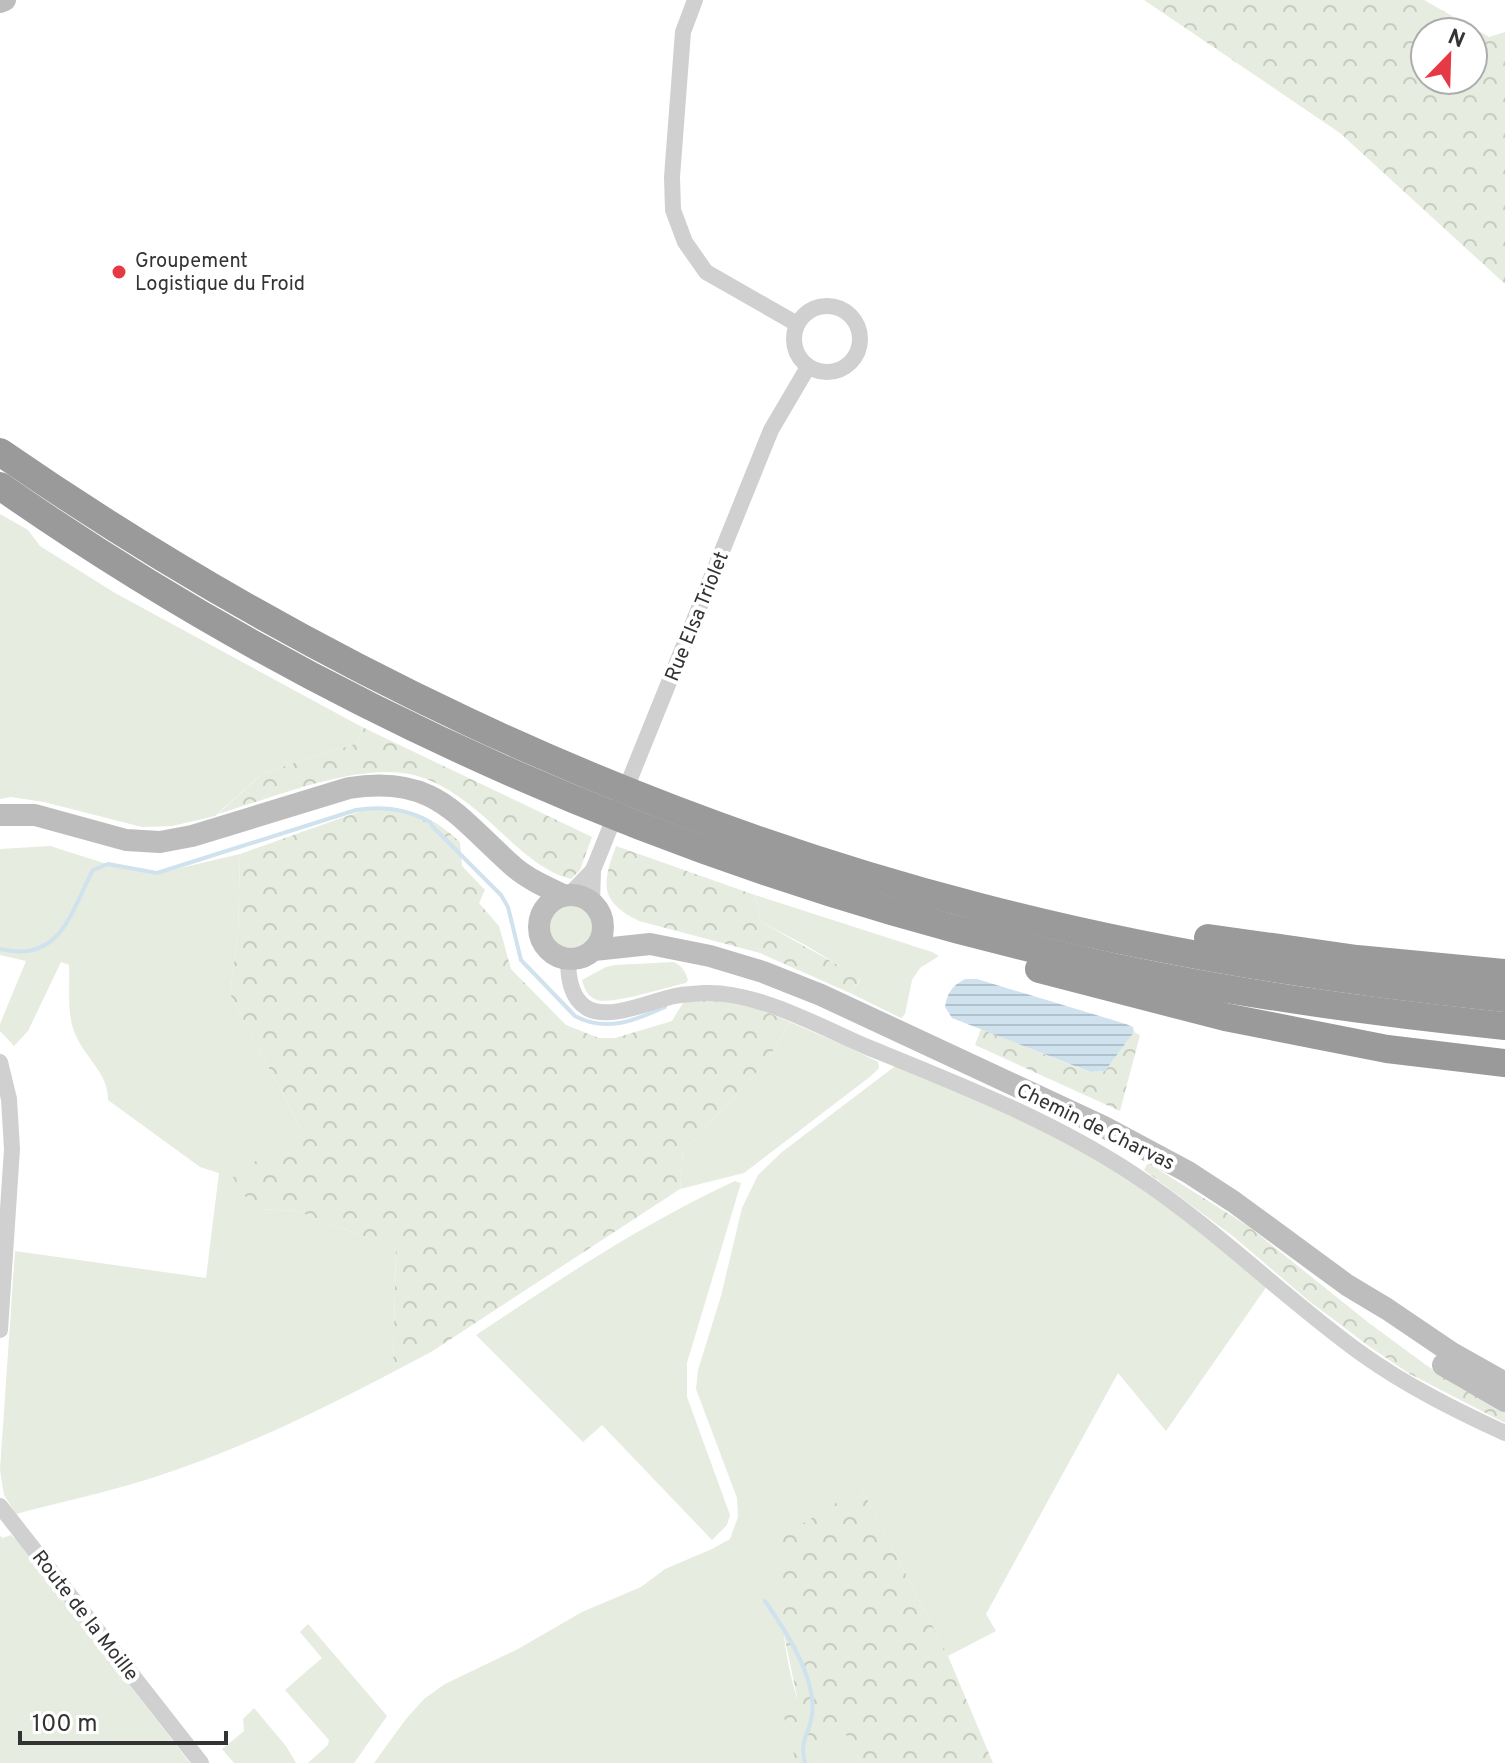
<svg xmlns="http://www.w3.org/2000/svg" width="1505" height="1763" font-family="Overpass,sans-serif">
<defs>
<pattern id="forest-crowns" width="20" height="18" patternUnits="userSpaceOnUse" patternTransform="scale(2)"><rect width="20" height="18" fill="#e6ecdf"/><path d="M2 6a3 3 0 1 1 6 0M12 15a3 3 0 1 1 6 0" fill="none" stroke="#c6cbc0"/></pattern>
<pattern id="water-rules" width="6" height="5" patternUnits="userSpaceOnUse" patternTransform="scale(2)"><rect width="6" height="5" fill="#cfe2ee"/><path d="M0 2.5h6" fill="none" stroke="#b2c2cd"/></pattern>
</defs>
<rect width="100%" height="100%" fill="#fff"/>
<g fill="#e6ecdf">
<polygon points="0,514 28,530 40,546 115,593 362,727 358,743 263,773 215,816 172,826 142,827 44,802 11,797 0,799"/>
<path d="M50 846 107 864 159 873 240 854 238 934 230 994 301 1129 234 1177 262 1209 297 1211 396 1249 393 1372C315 1413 236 1451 152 1478 108 1492 61 1502 16 1514L4 1495 0 1470 15 1251 206 1278 219 1173 200 1167 108 1100C109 1072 81 1055 73 1028 67 1010 70 984 69 965L61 962 28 1031 14 1046 0 1031V1024L26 961 0 955V849Z"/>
<polygon points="755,895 932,952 939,956 920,968 912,980 905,1014 901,1018 850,993 861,979 807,946 761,922"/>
<circle cx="571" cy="927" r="23"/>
<path d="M673 962C682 965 685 971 688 980L686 983C667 987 611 1005 597 1000 587 996 585 990 582 980L606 967 615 965Z"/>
<polygon points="790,1022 846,1046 878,1062 879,1068 871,1076 744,1173 680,1189 683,1152 767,1061"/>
<path d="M899 1066C964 1095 1033 1121 1094 1158 1156 1196 1211 1241 1267 1286L1166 1431 1118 1373 986 1614 996 1631 948 1656 861 1487 784 1603C779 1656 802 1712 817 1763L828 1722H840L861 1763H374L406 1719 424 1699 445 1684 518 1649 582 1612 641 1587 665 1569 712 1549 730 1539 738 1517 737 1498 696 1389 698 1370 721 1296 742 1208 758 1175 782 1152 894 1067Z"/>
<path d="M735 1181 741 1183 687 1363V1397L730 1515 727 1525 712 1540 602 1425 583 1442 476 1335C560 1279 644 1223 735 1181Z"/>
<polygon points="11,1535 20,1543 190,1763 0,1763 0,1536 3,1538"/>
<polygon points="308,1624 387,1716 354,1763 308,1763 328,1745 329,1740 285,1690 322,1658 300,1632"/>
<polygon points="254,1708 286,1746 296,1763 234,1763 222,1749 244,1731 243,1719"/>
</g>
<g fill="url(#forest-crowns)" fill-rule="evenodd">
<path d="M1144 0H1424L1489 37 1505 32V284L1340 133ZM1425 32H1473V80H1425Z"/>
<path d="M362 727 592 837 580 870 571 879C536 870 509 838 482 815 462 798 441 782 414 775 360 761 272 798 218 814L263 773 358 743Z"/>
<path d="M382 808C419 811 433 818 460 842L462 866 485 890 479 903 499 926 511 969 566 1025 599 1038H615L672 1021 686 998C727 997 752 1005 790 1022L767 1061 683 1152 680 1189 431 1352 393 1372 396 1249 297 1211 262 1209 242 1194 233 1177 301 1129 230 994 238 934 240 854 361 811Z"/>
<path d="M616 846 755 895 761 922 861 978 850 993 760 953 639 921C599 901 602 884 616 846Z"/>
<polygon points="981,1029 1089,1072 1105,1071 1134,1032 1140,1035 1120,1111 975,1045"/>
<polygon points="1148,1163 1248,1226 1369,1323 1426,1365 1459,1387 1505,1411 1505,1423 1410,1374 1370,1347 1309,1301 1234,1237 1144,1170"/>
<polygon points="861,1487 948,1656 993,1763 861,1763 840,1723 829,1722 817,1763 796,1762 784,1717 797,1697 782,1625 784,1603 780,1538"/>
</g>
<path fill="url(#water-rules)" d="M965 979H977L1126 1024 1133 1027 1134 1032 1105 1071 1090 1072 952 1018 945 1007C947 993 952 986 965 979Z"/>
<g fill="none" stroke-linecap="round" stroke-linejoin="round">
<g stroke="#cfe2ee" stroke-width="4">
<path d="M0 949C61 964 71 911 93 870L108 864 157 873 356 810C382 806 407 809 430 822L433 827 501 895 508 907 521 960 575 1016C606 1033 636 1020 665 1007"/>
<path d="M765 1601C785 1630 817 1678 812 1715 809 1735 799 1741 805 1763"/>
</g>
<g stroke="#d0d0d0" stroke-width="16">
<polyline points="695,0 683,32 672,177 673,210 685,242 706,272 797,324"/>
<circle cx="827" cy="339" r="33"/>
<polyline points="569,895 593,870 771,430 808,367"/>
<polyline points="592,902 593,870"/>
<path d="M568 959C568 976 570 998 587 1008 609 1021 651 1001 675 996 684 994 695 994 705 993 756 991 819 1026 865 1046 956 1083 1051 1120 1133 1174 1215 1228 1283 1297 1362 1354 1407 1386 1455 1410 1505 1433"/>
<polyline points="0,1062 9,1099 12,1149 0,1330"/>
<polyline points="0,1506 201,1763"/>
</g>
<g stroke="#bdbdbd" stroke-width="22">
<polyline points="0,2 5,0"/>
<path d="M0 815H35L126 840 160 842 192 836 349 788C436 774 457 817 514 867 528 879 546 887 563 895"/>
<circle cx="571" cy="927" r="32"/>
<polyline points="594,950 650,944 710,956 763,972 821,995 1104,1127 1188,1172 1234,1202 1347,1285 1387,1309 1452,1353 1505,1383"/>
<polyline points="1443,1365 1505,1401"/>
</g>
<g stroke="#9a9a9a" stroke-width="28">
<path d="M0 452C297 657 626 815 976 906 1150 952 1327 980 1505 998"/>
<path d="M0 486C321 710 690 871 1072 958 1214 991 1359 1011 1505 1026"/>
<polyline points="1208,938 1357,959 1505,973"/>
<polyline points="1039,969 1225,1017 1387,1049 1505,1063"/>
</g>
</g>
<circle fill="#e63946" stroke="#fff" stroke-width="3" cx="119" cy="272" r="8"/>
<g text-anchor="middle" stroke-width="8" stroke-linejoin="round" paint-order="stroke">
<g font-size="20" fill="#333" stroke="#fff" text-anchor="start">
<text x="135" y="267">Groupement<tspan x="135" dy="23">Logistique du Froid</tspan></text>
</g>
<g font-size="20" fill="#333" stroke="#fff">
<text transform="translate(696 616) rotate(-68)" y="7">Rue Elsa Triolet</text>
<text transform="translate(1096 1126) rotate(26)" y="7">Chemin de Charvas</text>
<text transform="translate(86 1615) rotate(52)" y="7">Route de la Moille</text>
</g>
</g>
<g transform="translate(1449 56) rotate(23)"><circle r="38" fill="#ffffff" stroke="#adadad" stroke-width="2"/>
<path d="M0-6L14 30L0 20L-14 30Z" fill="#e63946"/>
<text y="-12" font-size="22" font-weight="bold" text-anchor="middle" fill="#333333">N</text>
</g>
<path d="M20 1731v12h206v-12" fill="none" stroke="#333333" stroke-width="4"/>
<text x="32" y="1731" font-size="24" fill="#333333" stroke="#ffffff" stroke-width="6" paint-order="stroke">100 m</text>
</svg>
